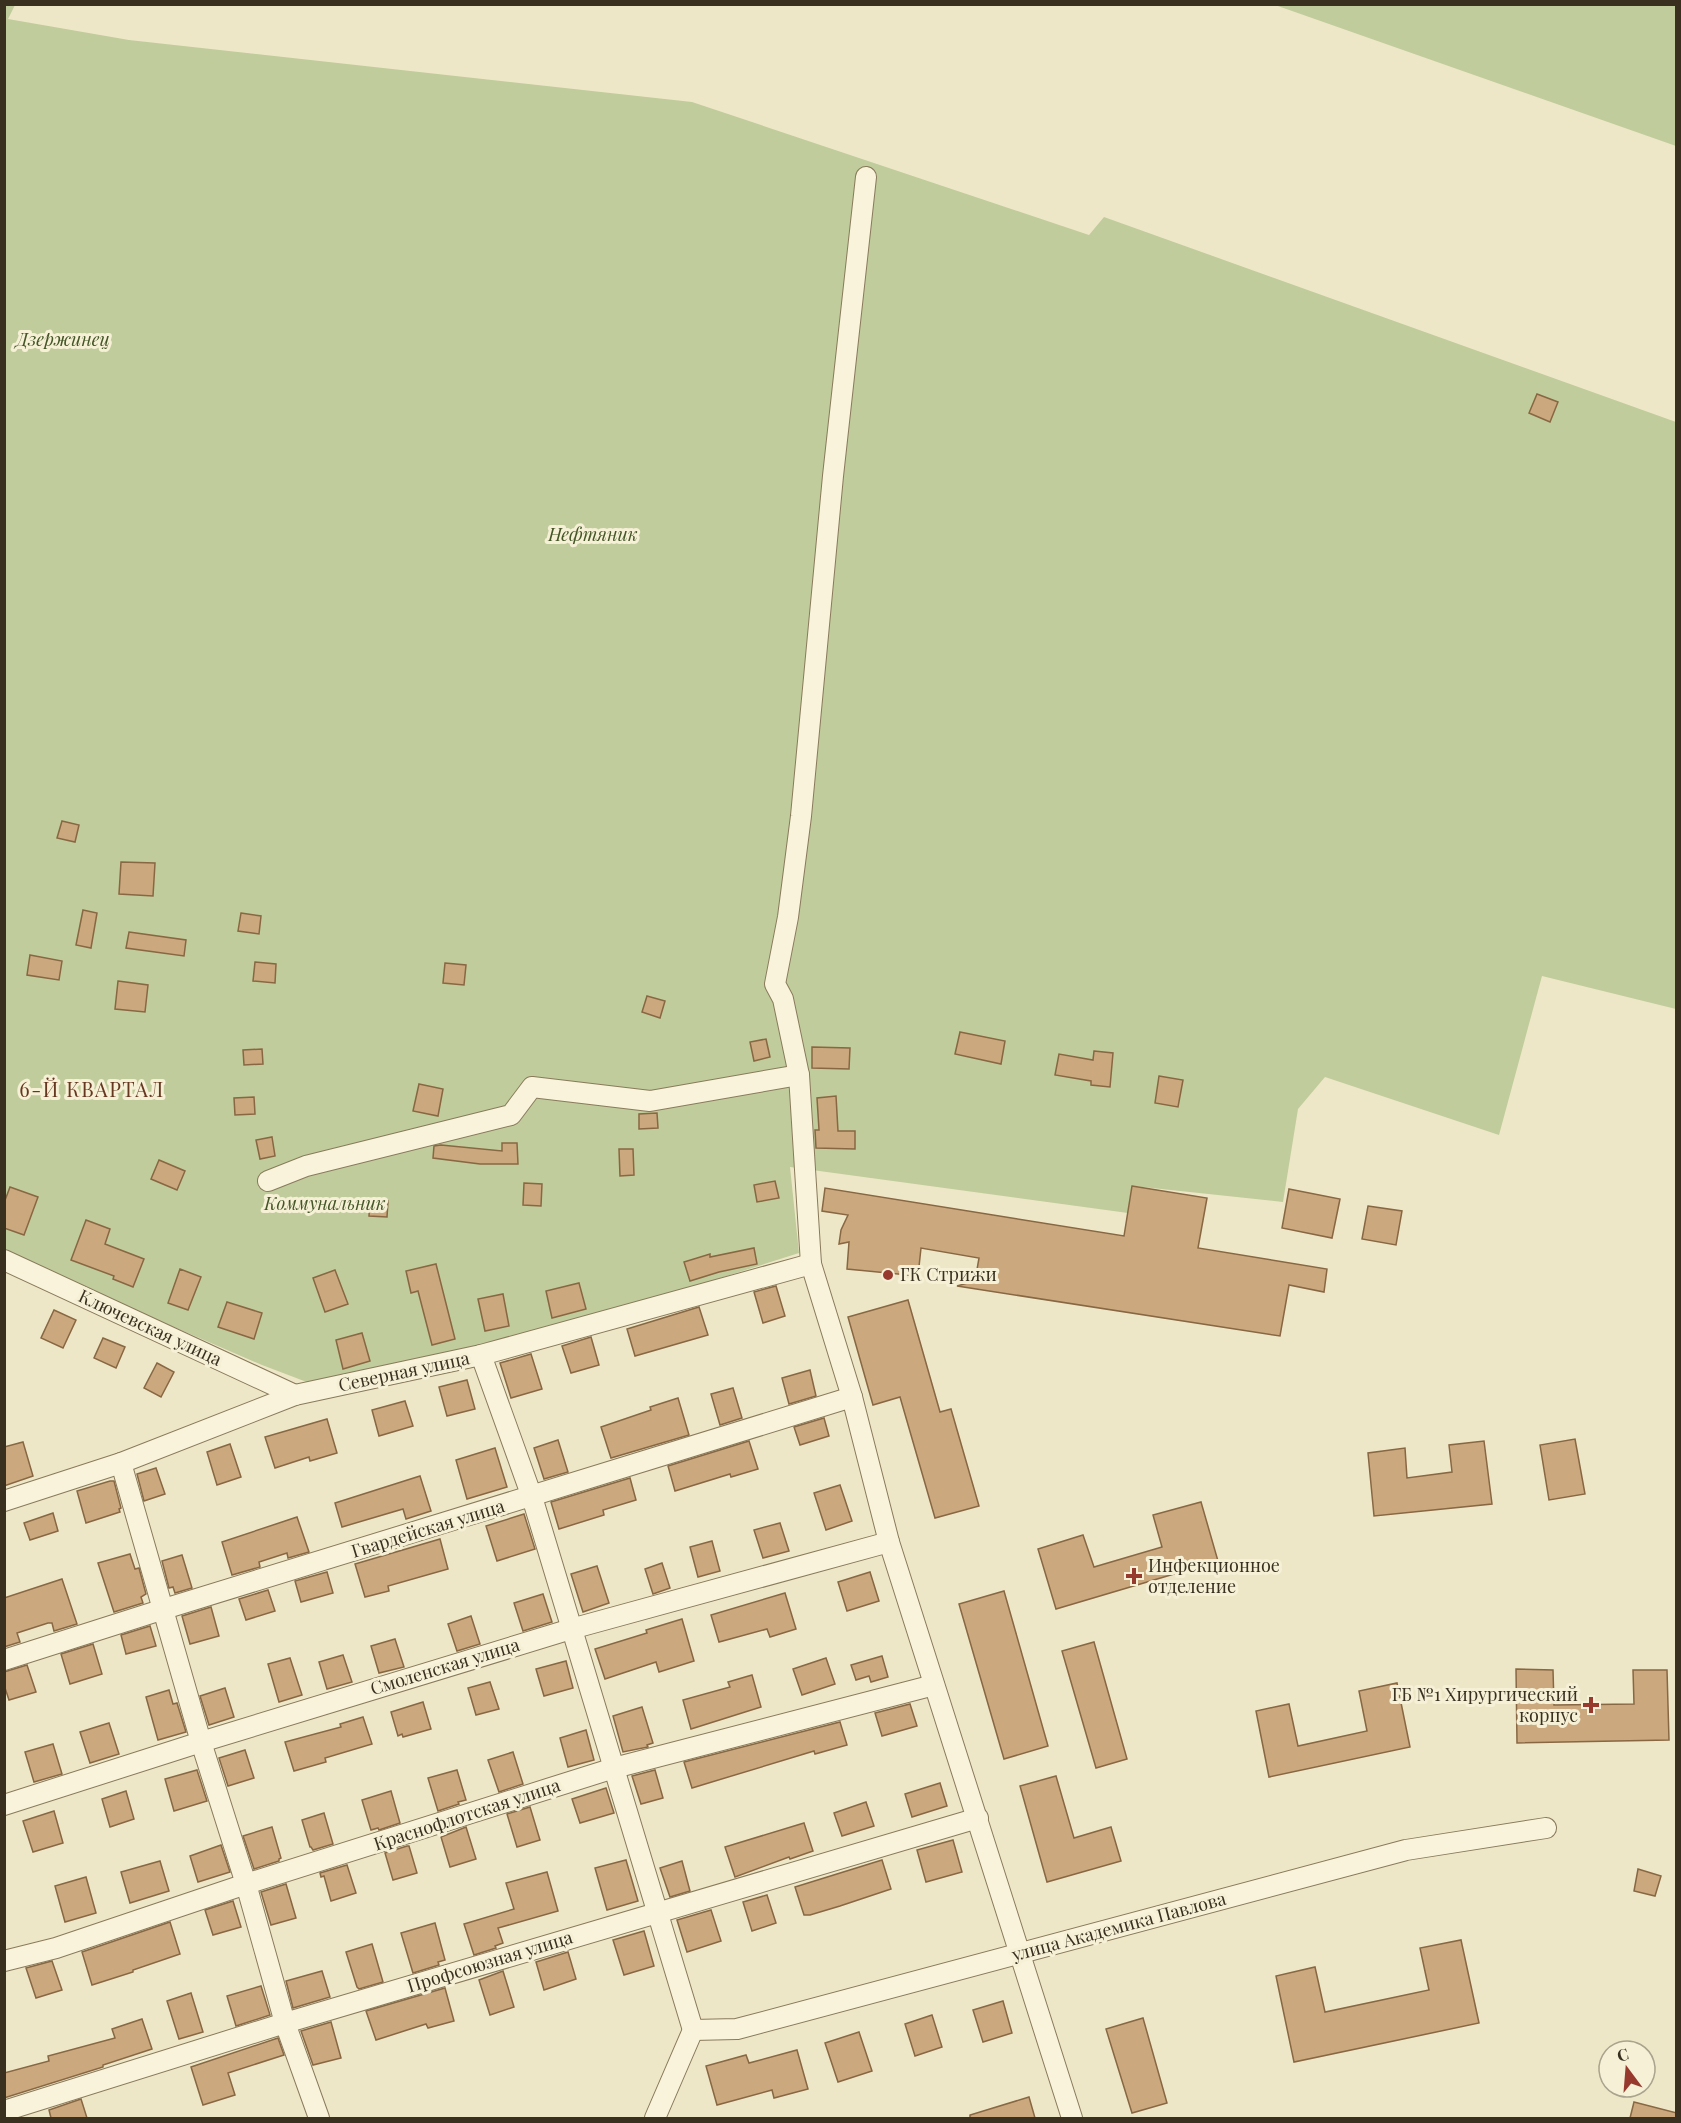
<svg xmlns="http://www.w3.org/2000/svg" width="1681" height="2123" font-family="'Playfair Display',serif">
<rect width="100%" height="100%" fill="#eee7c7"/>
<g fill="#c0cc9b">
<polygon points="5,5 15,5 8,19 129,40 692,102 1089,235 1104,217 1676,422 1676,1009 1542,976 1499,1135 1325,1077 1298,1109 1283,1202 1133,1186 1128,1213 790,1167 799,1253 604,1315 312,1384 262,1365 5,1254"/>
<polygon points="1275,5 1676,5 1676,146"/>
</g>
<g fill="#cba87e" stroke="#886743" stroke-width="1.5">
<polygon points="1537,394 1558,402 1550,422 1529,413"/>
<polygon points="62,821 79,825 75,842 57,838"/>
<polygon points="121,862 155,863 153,896 119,894"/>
<polygon points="83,910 97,913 91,948 76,945"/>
<polygon points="241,913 261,916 259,934 238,931"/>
<polygon points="129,932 186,940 184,956 126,948"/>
<polygon points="30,955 62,961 59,980 27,975"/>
<polygon points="255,962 276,964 275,983 253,981"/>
<polygon points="445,963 466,965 464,985 443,983"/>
<polygon points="118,981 148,985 145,1012 115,1009"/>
<polygon points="647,996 665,1001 660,1018 642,1012"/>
<polygon points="960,1032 1005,1041 1001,1064 955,1054"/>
<polygon points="766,1039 770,1057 754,1061 750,1042"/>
<polygon points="812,1047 850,1048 849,1069 812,1068"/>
<polygon points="262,1049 263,1064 244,1065 243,1050"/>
<polygon points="1094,1051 1113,1053 1110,1087 1091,1085 1091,1081 1055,1075 1059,1054 1093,1060"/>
<polygon points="1159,1076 1183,1080 1178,1107 1155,1103"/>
<polygon points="419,1084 443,1089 438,1116 413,1111"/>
<polygon points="836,1096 838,1131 855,1131 855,1149 816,1148 815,1130 819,1130 817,1098"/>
<polygon points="254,1097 255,1114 235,1115 234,1098"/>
<polygon points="657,1113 658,1128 639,1129 639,1114"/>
<polygon points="272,1137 275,1156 260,1159 256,1140"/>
<polygon points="502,1143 517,1143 518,1164 480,1164 433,1158 434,1146 441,1145 502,1151"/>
<polygon points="619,1149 633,1149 634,1175 620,1176"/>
<polygon points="159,1160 185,1171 177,1190 151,1179"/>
<polygon points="775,1181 779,1198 757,1202 754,1185"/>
<polygon points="524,1183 542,1184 541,1206 523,1205"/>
<polygon points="1132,1186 1207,1198 1198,1248 1327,1269 1324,1292 1289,1285 1280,1336 957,1286 975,1281 979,1258 921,1248 918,1276 847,1269 849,1242 839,1244 841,1230 848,1215 822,1211 825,1188 1124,1236"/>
<polygon points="10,1187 38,1197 24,1235 4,1228 4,1203"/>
<polygon points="1289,1189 1340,1199 1332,1238 1282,1228"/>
<polygon points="370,1200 388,1201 387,1217 369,1216"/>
<polygon points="1368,1206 1402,1211 1396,1245 1362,1239"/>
<polygon points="86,1220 110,1229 105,1244 144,1259 133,1287 113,1279 114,1276 71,1260"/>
<polygon points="754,1248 757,1264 719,1272 690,1281 684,1262 710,1254 710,1257"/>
<polygon points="436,1264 455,1339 432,1345 418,1291 411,1293 406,1271"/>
<polygon points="180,1269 201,1277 188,1310 168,1303"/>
<polygon points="335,1270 348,1304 325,1312 313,1278"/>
<polygon points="579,1283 586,1309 552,1318 546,1291"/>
<polygon points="776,1286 785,1316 763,1323 754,1292"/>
<polygon points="503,1294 509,1326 485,1331 478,1299"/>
<polygon points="908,1300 940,1412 951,1409 979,1506 935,1518 900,1397 873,1405 848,1317"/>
<polygon points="227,1302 262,1313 254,1339 218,1327"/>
<polygon points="699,1307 708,1335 635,1356 627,1329"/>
<polygon points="54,1310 76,1320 63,1348 41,1338"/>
<polygon points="362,1333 370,1361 343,1369 336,1340"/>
<polygon points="591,1337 599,1365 571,1373 562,1346"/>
<polygon points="103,1338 125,1347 116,1368 94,1358"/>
<polygon points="531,1354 542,1389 511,1398 500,1363"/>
<polygon points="157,1363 174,1372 161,1397 144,1388"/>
<polygon points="810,1370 816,1396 789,1404 782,1378"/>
<polygon points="467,1380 475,1409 447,1416 439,1387"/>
<polygon points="733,1388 742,1418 720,1425 711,1394"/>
<polygon points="678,1398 689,1435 611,1458 601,1427 651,1410 650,1407"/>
<polygon points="405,1401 413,1426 379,1436 372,1410"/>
<polygon points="824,1418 829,1436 800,1445 794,1427"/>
<polygon points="327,1419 337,1453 310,1461 309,1457 275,1468 265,1437"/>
<polygon points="1575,1439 1585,1494 1549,1500 1540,1445"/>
<polygon points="558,1440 568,1472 544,1479 534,1448"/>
<polygon points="749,1441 758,1469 731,1477 730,1474 675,1491 668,1466"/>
<polygon points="1484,1441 1492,1504 1374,1516 1368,1453 1405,1448 1407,1478 1452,1472 1449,1445"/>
<polygon points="23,1442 33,1476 4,1486 4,1447"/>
<polygon points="230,1444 241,1477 217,1485 207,1452"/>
<polygon points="495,1448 507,1487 467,1499 456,1460"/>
<polygon points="156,1468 165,1494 144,1501 137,1474"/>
<polygon points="420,1476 431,1511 406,1519 403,1509 342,1527 335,1503"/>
<polygon points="630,1478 636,1500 603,1510 604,1515 559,1529 551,1502"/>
<polygon points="110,1481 114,1481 121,1508 119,1509 120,1512 86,1523 77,1491"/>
<polygon points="840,1485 852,1521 826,1530 814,1493"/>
<polygon points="1201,1502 1218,1561 1056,1609 1038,1549 1083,1535 1094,1567 1162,1547 1153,1515"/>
<polygon points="53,1513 58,1531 30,1540 24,1523"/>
<polygon points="524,1514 535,1549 497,1561 486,1526"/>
<polygon points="297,1517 309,1552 288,1558 287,1553 259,1562 260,1567 232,1575 222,1542"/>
<polygon points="780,1523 789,1551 763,1558 754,1530"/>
<polygon points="440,1539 448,1569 388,1586 389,1591 365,1597 355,1564"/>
<polygon points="712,1541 720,1571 698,1577 690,1547"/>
<polygon points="130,1554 135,1569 139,1568 146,1594 141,1597 143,1603 114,1612 98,1563"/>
<polygon points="182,1555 192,1588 175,1593 173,1587 169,1588 162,1561"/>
<polygon points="662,1563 670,1588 653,1594 645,1569"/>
<polygon points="597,1566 609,1603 583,1612 571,1574"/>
<polygon points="327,1572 333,1593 301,1602 295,1581"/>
<polygon points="870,1572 879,1601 847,1611 838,1582"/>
<polygon points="62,1579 77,1624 54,1631 52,1623 48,1623 17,1633 20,1642 4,1647 4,1598"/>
<polygon points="268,1590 275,1611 246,1620 239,1599"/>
<polygon points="1004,1591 1048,1746 1004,1759 959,1604"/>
<polygon points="785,1593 796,1629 770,1637 767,1629 719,1642 711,1615"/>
<polygon points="543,1594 552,1622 523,1631 514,1603"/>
<polygon points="211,1607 219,1636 190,1644 182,1616"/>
<polygon points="471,1616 480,1644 457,1651 448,1624"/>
<polygon points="682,1619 694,1661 659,1672 656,1662 605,1679 595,1649 647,1633 646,1630"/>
<polygon points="150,1626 156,1646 126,1654 121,1635"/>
<polygon points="395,1639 404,1667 379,1673 371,1646"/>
<polygon points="1094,1642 1127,1759 1096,1768 1062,1651"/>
<polygon points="93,1644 102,1674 70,1684 61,1654"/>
<polygon points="343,1655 352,1682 327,1689 319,1662"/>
<polygon points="882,1656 888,1677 871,1682 869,1676 856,1680 851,1665"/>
<polygon points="290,1658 302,1695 279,1702 268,1664"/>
<polygon points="826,1658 835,1684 802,1695 793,1669"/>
<polygon points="566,1661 573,1688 544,1696 536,1669"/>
<polygon points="27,1665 36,1692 9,1700 4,1685 4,1672"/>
<polygon points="1516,1669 1553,1670 1554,1705 1634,1704 1633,1670 1667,1670 1669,1740 1517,1743"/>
<polygon points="752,1675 761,1707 691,1729 683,1700 730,1687 728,1682"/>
<polygon points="490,1682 499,1709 476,1715 468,1688"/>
<polygon points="1397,1683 1410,1747 1269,1777 1256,1711 1289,1704 1298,1746 1367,1731 1359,1691"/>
<polygon points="225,1688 234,1717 209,1725 200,1696"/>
<polygon points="169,1690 173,1704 177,1703 186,1732 158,1740 146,1697"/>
<polygon points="423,1702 431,1729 403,1737 402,1734 398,1736 391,1712"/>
<polygon points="910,1704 917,1726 882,1736 875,1713"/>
<polygon points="642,1707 653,1743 647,1745 648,1747 623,1752 613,1716"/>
<polygon points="363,1717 372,1744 325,1758 326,1762 294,1771 285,1742 341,1727 340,1724"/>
<polygon points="840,1722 847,1745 815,1754 814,1751 692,1788 684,1762"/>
<polygon points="109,1723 119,1754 90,1763 80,1732"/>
<polygon points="586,1730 594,1760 568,1767 560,1738"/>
<polygon points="53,1744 62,1774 34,1782 25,1752"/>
<polygon points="245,1750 254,1778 228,1786 219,1758"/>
<polygon points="513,1752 523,1784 499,1792 488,1760"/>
<polygon points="197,1770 207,1801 174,1811 165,1779"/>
<polygon points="457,1770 466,1800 458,1802 459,1804 438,1811 428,1778"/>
<polygon points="655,1770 663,1798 641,1804 632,1776"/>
<polygon points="1056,1776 1074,1838 1111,1827 1121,1861 1047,1882 1020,1786"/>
<polygon points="940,1783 947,1806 912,1817 905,1794"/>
<polygon points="606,1788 614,1813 580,1823 572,1799"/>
<polygon points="126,1791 134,1819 110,1827 102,1799"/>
<polygon points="391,1791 400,1823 379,1830 378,1828 371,1830 362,1800"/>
<polygon points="866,1802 874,1826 842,1836 834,1813"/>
<polygon points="530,1807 540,1840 517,1847 507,1814"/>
<polygon points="54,1811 63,1843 33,1852 23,1821"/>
<polygon points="324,1813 333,1844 313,1850 311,1847 310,1847 302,1820"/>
<polygon points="804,1823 813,1851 790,1859 789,1857 735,1877 725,1847"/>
<polygon points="272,1827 281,1858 279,1859 279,1861 254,1869 243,1836"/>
<polygon points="466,1827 476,1859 450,1867 441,1837"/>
<polygon points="953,1840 962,1872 926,1882 917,1850"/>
<polygon points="221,1845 230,1872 198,1882 190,1856"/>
<polygon points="407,1846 409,1846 417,1873 393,1880 385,1853"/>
<polygon points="626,1860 638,1901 607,1910 595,1868"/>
<polygon points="882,1860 891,1889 840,1906 810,1915 804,1915 795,1887"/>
<polygon points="160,1861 169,1891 130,1903 121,1872"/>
<polygon points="682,1861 690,1891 670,1897 660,1868"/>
<polygon points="347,1865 356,1893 331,1901 324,1876 321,1877 320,1873"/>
<polygon points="1638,1869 1661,1876 1655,1896 1634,1891"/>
<polygon points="547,1872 558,1911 498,1928 503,1943 495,1946 496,1948 474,1955 464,1924 514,1909 506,1883"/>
<polygon points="86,1877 96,1913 65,1922 55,1886"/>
<polygon points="286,1884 296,1918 271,1925 261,1892"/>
<polygon points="767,1895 776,1923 752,1931 743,1902"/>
<polygon points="233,1901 241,1927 213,1935 205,1910"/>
<polygon points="711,1910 721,1941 687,1952 677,1920"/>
<polygon points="170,1922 180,1954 133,1970 133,1972 92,1985 82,1952"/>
<polygon points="435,1923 445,1960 438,1962 439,1965 413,1973 401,1933"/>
<polygon points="644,1931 654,1966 624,1975 613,1940"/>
<polygon points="1461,1940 1479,2023 1294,2062 1276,1976 1315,1967 1325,2012 1429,1990 1420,1948"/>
<polygon points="372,1944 383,1982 359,1989 357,1987 346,1952"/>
<polygon points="568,1952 576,1979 544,1990 536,1962"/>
<polygon points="52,1961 62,1990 36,1998 26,1968"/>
<polygon points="322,1971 330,1997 293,2008 286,1981"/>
<polygon points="503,1971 514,2007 490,2015 479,1980"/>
<polygon points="261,1986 270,2015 236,2026 227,1996"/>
<polygon points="445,1988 454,2021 428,2028 426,2024 376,2040 366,2011"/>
<polygon points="191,1993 203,2032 179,2039 167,2001"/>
<polygon points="1003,2001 1012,2033 983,2042 973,2010"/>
<polygon points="932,2015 942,2047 915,2056 905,2024"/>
<polygon points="1143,2018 1167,2103 1132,2113 1106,2029"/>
<polygon points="142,2019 152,2049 103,2065 103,2067 4,2098 4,2073 49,2061 48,2056 115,2038 112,2029"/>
<polygon points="331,2022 341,2058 313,2065 301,2031"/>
<polygon points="859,2032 872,2071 838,2082 825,2043"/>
<polygon points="278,2038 284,2055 228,2073 235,2095 203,2105 191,2067"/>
<polygon points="797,2050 808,2089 774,2098 772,2090 717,2105 706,2066 746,2055 749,2063"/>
<polygon points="1029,2097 1035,2118 970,2118 970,2115"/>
<polygon points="81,2099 87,2118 51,2118 49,2110"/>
<polygon points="1634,2102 1677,2113 1677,2118 1630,2118"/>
</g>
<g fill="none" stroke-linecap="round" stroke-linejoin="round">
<defs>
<g id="minor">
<polyline points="866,177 833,476 801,816 788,917 775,984 783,999 799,1075 811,1264 852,1397 889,1542 1072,2118"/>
<polyline points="268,1181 306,1166 511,1115 532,1087 650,1101 799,1075"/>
<polyline points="4,1260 295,1395"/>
<polyline points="481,1355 532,1497 693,2030"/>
<polyline points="121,1463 201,1742 246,1884 285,2023 319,2118"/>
<polyline points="4,1501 121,1463 295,1395 481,1355 811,1264"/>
<polyline points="4,1660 164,1609 852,1397"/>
<polyline points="4,1805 201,1742 571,1629 889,1542"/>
<polyline points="4,1961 56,1948 246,1884 614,1768 934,1685"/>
<polyline points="693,2030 737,2029 1406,1850 1546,1828"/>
<polyline points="4,2111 285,2023 978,1818"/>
<polyline points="655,2118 693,2030"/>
</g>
</defs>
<use href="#minor" stroke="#897a5c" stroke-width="22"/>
<use href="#minor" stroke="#f8f3da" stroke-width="20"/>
</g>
<g fill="#973a2d" stroke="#f5f0d6" stroke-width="2">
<circle cx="888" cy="1275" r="6"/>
<path d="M1131 1567h6v6h6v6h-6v6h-6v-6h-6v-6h6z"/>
<path d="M1588 1696h6v6h6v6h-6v6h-6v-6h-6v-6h6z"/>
</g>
<g text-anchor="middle" stroke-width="6" stroke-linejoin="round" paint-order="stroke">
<g font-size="18" font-style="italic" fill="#445627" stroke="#f5f0d6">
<text x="63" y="346">Дзержинец</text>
<text x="593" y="541">Нефтяник</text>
<text x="325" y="1210">Коммунальник</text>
</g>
<g font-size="18" fill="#3a3020" stroke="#f5f0d6" text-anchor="start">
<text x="900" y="1281">ГК Стрижи</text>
<text x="1148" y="1572">Инфекционное<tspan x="1148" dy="21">отделение</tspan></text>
<text x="1578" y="1701" text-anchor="end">ГБ №1 Хирургический<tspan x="1578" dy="21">корпус</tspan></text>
</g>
<g font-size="18" fill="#3a3020" stroke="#f5f0d6">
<text transform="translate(150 1328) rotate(25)" y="6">Ключевская улица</text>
<text transform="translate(404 1372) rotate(-12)" y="6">Северная улица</text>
<text transform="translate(428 1529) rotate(-17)" y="6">Гвардейская улица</text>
<text transform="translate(445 1667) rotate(-17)" y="6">Смоленская улица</text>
<text transform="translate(467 1815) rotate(-18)" y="6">Краснофлотская улица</text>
<text transform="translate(1119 1927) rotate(-15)" y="6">улица Академика Павлова</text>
<text transform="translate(490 1962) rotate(-17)" y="6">Профсоюзная улица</text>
</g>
<g font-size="20" letter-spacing="1.5" fill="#663720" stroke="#f5f0d6">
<text x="92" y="1097">6-Й КВАРТАЛ</text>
</g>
</g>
<rect width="1681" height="2123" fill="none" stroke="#3a3020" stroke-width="12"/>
<g transform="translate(1627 2069) rotate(344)"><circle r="28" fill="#f5f0d6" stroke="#aaa38d" stroke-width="1.5"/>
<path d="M0-4.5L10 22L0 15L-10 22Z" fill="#973a2d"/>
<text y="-9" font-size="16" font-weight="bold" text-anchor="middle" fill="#3a3020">С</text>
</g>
</svg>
